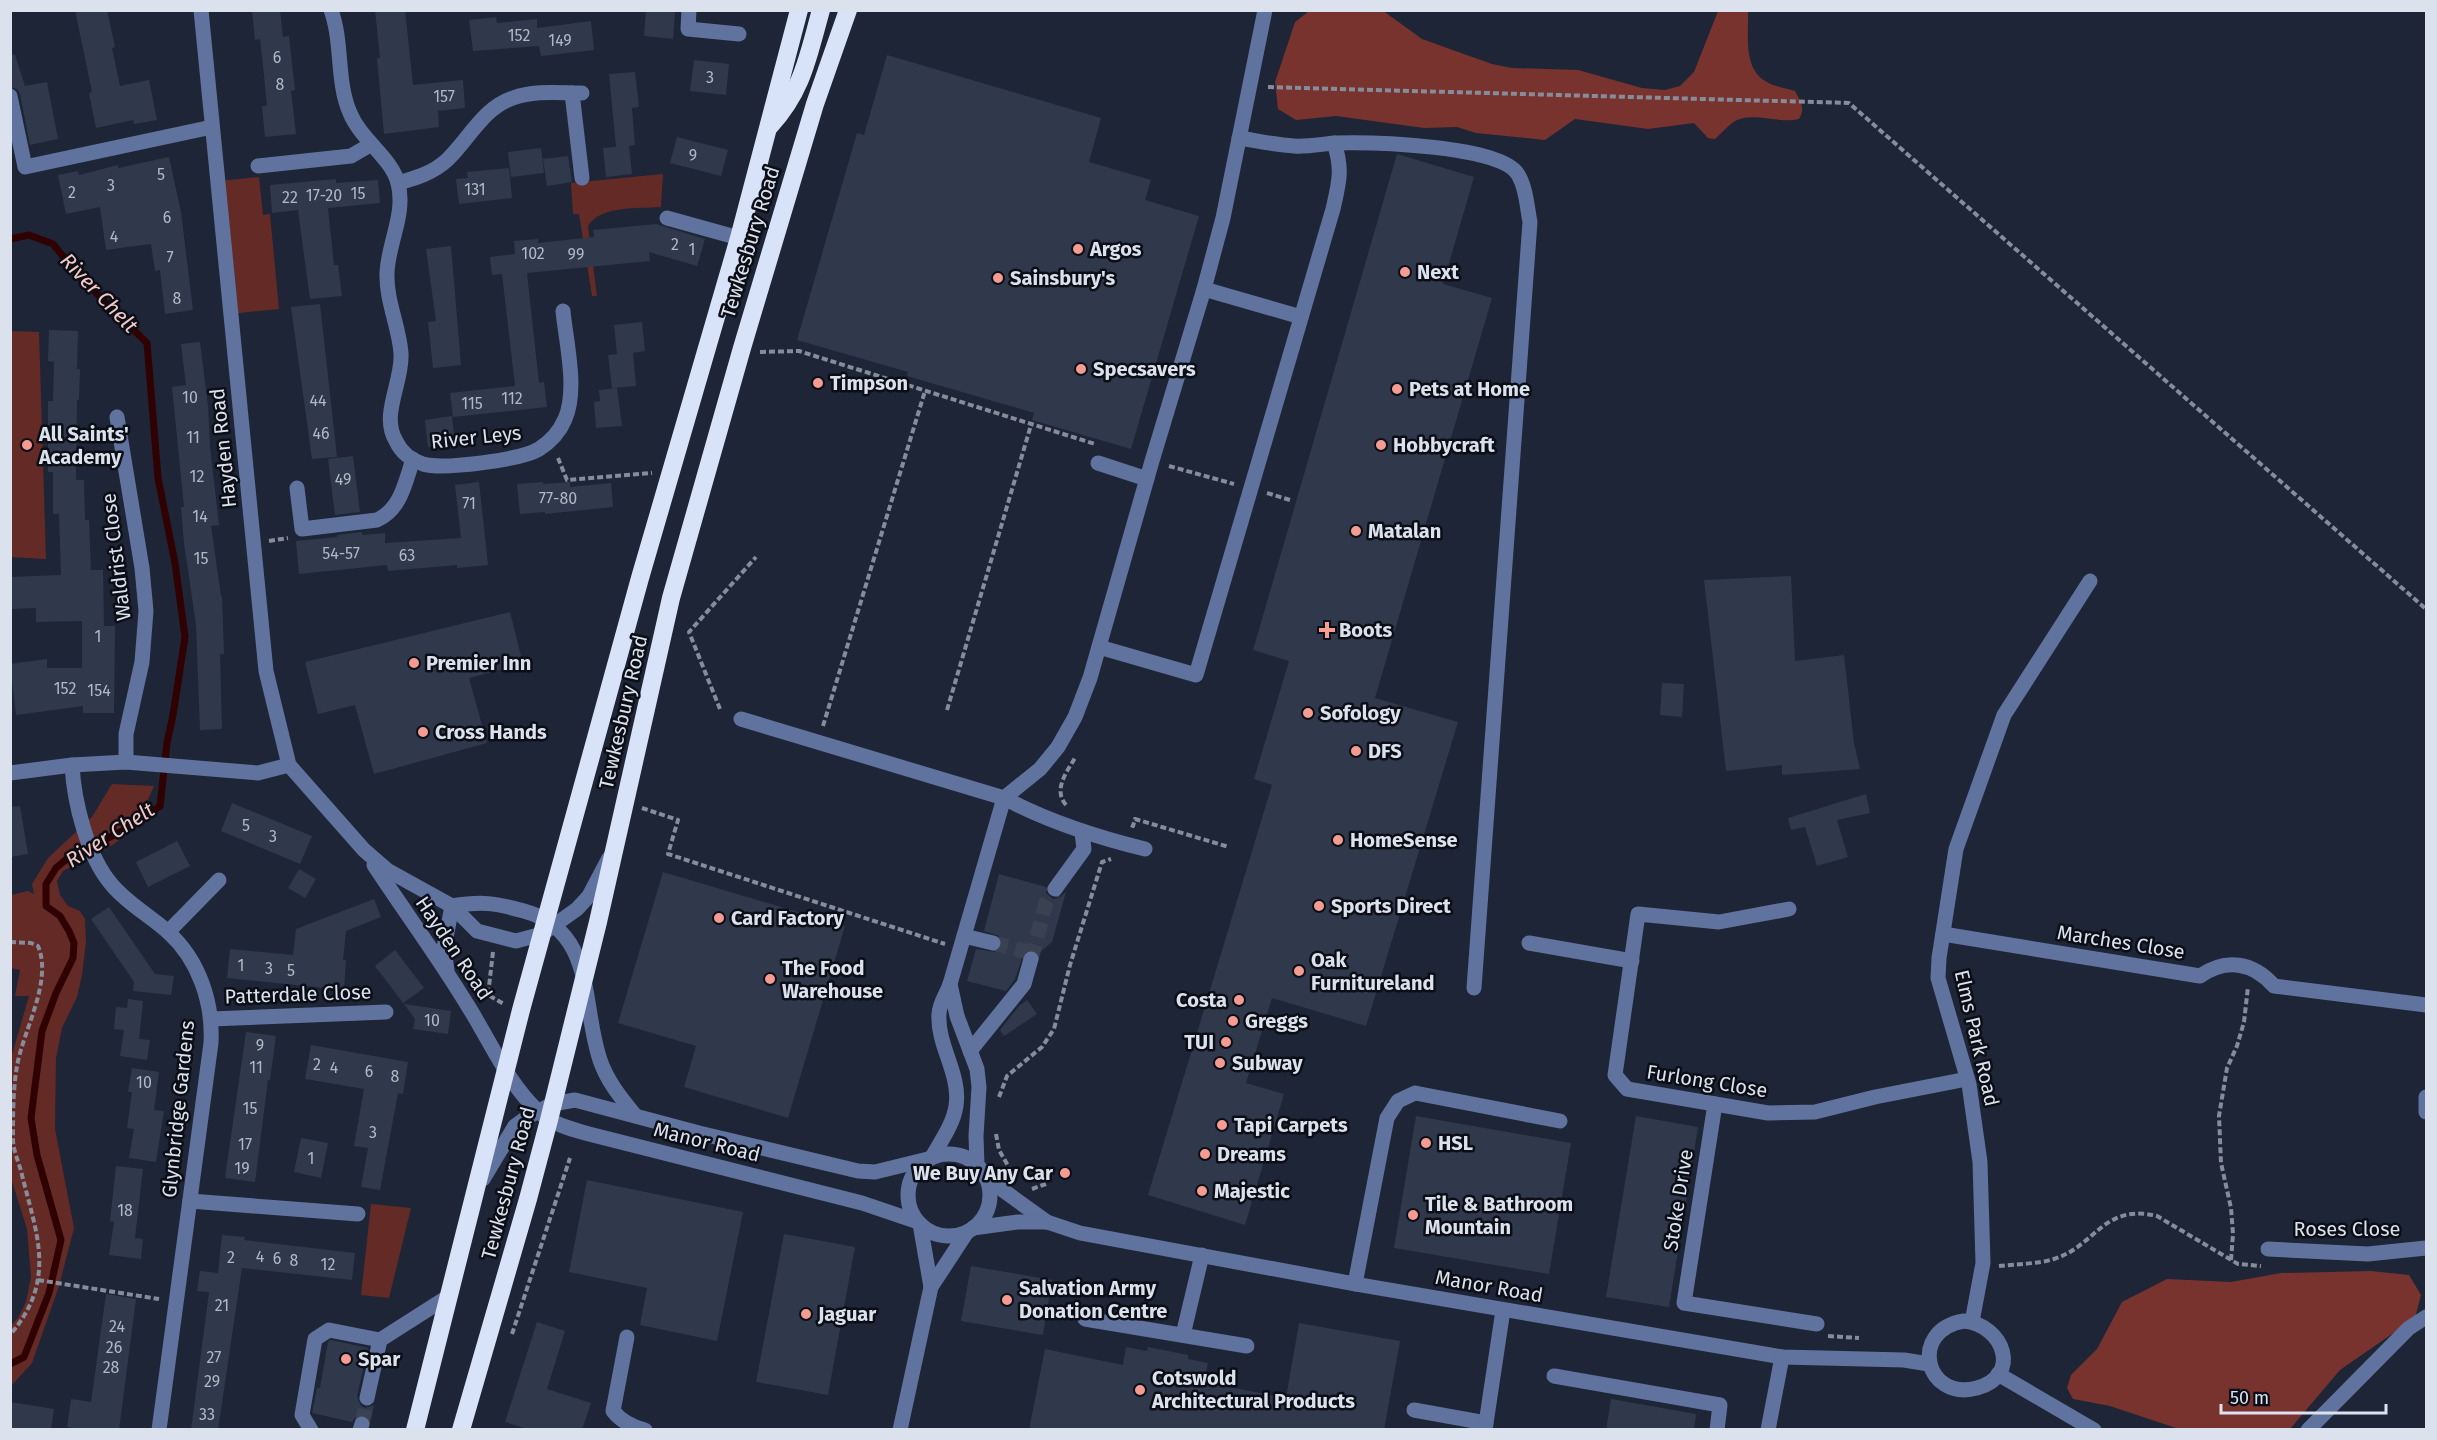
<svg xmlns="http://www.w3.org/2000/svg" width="2437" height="1440" font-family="'Fira Sans',sans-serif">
<rect width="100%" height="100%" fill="#1d2536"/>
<g fill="#642a26">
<path d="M663 174 661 207C638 209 601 205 588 226L597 296H592L579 214H573L571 183Z"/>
<polygon points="259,177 263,215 270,214 279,309 230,314 218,181"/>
<polygon points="11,331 39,332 46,559 11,557"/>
<polygon points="112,784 154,786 135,829 108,848 63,871 57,881 60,895 68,906 80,911 85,919 86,942 82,975 77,997 62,1028 56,1058 55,1129 74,1228 59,1286 32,1363 11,1386 11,1325 18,1318 26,1302 31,1277 27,1229 11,1178 11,1058 29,996 15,996 20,970 11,968 11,895 28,891 34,894 32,884 48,858 92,817"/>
<polygon points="371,1204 411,1208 389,1298 361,1295"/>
</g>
<g fill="#78332e">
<path d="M1382 10 1422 39 1492 64 1512 68 1578 70 1642 88 1665 90 1680 86 1694 72 1718 11H1748C1749 33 1742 69 1767 82 1775 87 1786 88 1795 91 1800 101 1806 108 1799 119 1779 124 1756 112 1737 120 1729 124 1721 134 1715 139L1708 138 1694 123 1648 129 1575 119 1545 140 1476 133 1457 127 1424 128 1336 116 1296 120 1278 109 1275 82 1295 22 1309 11Z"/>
<polygon points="2371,1271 2409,1275 2421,1295 2415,1318 2340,1370 2290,1429 2179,1429 2110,1406 2073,1399 2067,1388 2071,1375 2097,1349 2122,1302 2167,1279 2231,1282 2281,1273"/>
</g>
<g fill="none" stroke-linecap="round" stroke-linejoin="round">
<polyline stroke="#300102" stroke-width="7" points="10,239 29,235 53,244 80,277 147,343 158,478 175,563 185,637 173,715 167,743 160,806 126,829 68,858 56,868 46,884 46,906 60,916 69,931 74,943 73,958 56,993 42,1031 31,1118 37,1155 61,1240 49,1293 24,1357 10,1364"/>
</g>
<g fill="#30394b">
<polygon points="75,10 107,10 115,47 112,48 120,86 149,80 157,120 134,124 133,120 96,128 89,93 92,92"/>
<polygon points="252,10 280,10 283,37 289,36 295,90 291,91 296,134 265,137 262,106 267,106 263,66 260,39 255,40"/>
<polygon points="375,10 405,10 413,85 463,80 465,108 438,111 439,127 384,134 377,58 380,58"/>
<polygon points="646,10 675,11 673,39 644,36"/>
<polygon points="496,17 497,23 537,19 537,28 591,21 594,50 541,56 539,46 473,51 469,20"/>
<polygon points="10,55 15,55 25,86 47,82 58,139 30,145 20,94 17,89 10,87"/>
<polygon points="887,55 1101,118 1089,162 1151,180 1145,200 1199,216 1131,449 1032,420 1034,413 907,376 908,372 797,340 857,133 864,135"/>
<polygon points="694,60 729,64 726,95 690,91"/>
<polygon points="635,72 639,107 632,108 635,145 629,146 632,174 606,177 603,148 616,147 609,74"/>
<polygon points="677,137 728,150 721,176 670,163"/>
<polygon points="541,148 544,173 511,177 508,152"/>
<polygon points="1397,154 1474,177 1443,284 1492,298 1375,698 1458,722 1366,1026 1272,998 1246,1083 1284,1094 1245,1225 1148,1195 1272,785 1254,779 1289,661 1253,650"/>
<polygon points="568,156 572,182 547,186 543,159"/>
<polygon points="169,157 181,212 193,310 165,314 160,270 155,271 151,244 106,250 100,207 66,214 58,175 78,171 79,175 118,165 118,168"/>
<polygon points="509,168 512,198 459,204 456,179 468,178 467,172"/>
<polygon points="336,179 336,183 378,180 380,203 328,208 334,265 338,265 342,296 310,299 298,210 272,213 270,185"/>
<polygon points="656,224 705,239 697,266 649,252 650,261 527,273 539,383 544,382 547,407 453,417 450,393 515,386 502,274 492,275 490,257 515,254 514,241 538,239 538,243 594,237 593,230"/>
<polygon points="451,246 461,365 433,368 428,322 436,321 426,249"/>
<polygon points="320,304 337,457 312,459 291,307"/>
<polygon points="642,322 645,351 633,353 636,386 612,388 608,355 617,354 614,325"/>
<polygon points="49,330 78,331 77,369 80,369 79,400 77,400 76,480 84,480 85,520 89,520 91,570 103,570 104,626 115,626 114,713 83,713 83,706 16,715 10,664 47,659 47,668 82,668 82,621 36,622 36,608 10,609 10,577 61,575 59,514 53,514 53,472 48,472 48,401 53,401 54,362 48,361"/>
<polygon points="200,342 208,406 210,446 219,525 211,526 221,596 222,596 224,654 220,654 222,729 200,730 196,625 184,543 181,507 184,507 172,387 186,385 181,344"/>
<polygon points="617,388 622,426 596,428 594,402 600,401 599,390"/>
<polygon points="452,416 455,444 428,447 425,420"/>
<polygon points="353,456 360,512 335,515 328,459"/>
<polygon points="479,482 488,565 457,568 457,565 388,571 387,565 299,574 296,541 337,537 337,535 362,532 362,535 385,533 385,543 461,538 455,485"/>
<polygon points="543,482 543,484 570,482 570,487 611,483 613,507 545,514 545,512 520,514 517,484"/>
<polygon points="1791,576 1795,661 1844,655 1854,743 1860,769 1782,775 1782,765 1726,771 1704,580"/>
<polygon points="510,612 523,664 469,678 487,743 374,774 355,705 318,714 305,662"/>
<polygon points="1662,683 1684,684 1682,717 1660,715"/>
<polygon points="1866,794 1870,813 1837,820 1848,857 1817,866 1805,827 1791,830 1788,818"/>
<polygon points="232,803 312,836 300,864 221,831"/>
<polygon points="20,806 28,854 10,857 10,807"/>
<polygon points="177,841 190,866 148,887 136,862"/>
<polygon points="299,869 316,879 305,898 288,888"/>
<polygon points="663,872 845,926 788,1118 684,1087 696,1046 618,1023"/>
<polygon points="999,874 1046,887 1046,893 1053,899 1059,898 1066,892 1052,942 1039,953 1033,950 1024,952 1015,979 1006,991 967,981 976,949 995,952 1002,946 999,936 984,931"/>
<polygon points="374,899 381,917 346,931 343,960 346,960 344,990 227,978 230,949 293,955 296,929"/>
<polygon points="109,907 155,974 174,976 171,995 133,991 134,982 91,919"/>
<polygon points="395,950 424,988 403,1003 375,966"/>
<polygon points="128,999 143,1001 139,1039 150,1040 147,1060 120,1056 124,1030 114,1029 116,1007 127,1008"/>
<polygon points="1027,1000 1037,1014 1004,1036 1000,1030 1019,1006"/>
<polygon points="404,1004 451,1011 448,1034 413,1029 415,1019"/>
<polygon points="246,1032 276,1036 270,1080 268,1080 255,1182 225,1178"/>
<polygon points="311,1045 408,1062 403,1094 398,1093 380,1190 361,1187 368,1148 354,1146 364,1089 305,1079"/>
<polygon points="132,1068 159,1072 154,1110 164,1111 156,1162 129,1158 134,1129 127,1128 132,1092 128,1092"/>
<polygon points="1416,1116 1571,1143 1549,1274 1394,1248"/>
<polygon points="1636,1116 1698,1127 1669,1307 1606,1297"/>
<polygon points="301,1138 328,1143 321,1178 294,1172"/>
<polygon points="116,1166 143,1169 135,1238 143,1239 141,1259 109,1255 114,1222 110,1221"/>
<polygon points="587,1180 743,1212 717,1341 640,1325 647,1288 569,1272"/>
<polygon points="784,1234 855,1247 828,1395 756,1382"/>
<polygon points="222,1235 245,1237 244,1240 355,1253 352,1280 242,1268 218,1430 191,1430 209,1292 197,1291 200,1271 218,1273"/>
<polygon points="971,1266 1052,1280 1043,1335 961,1321"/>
<polygon points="106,1294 136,1299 119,1430 85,1430 67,1427 71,1399 91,1402"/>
<polygon points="537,1322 565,1331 547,1389 591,1403 582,1430 530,1430 505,1422"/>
<polygon points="1299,1323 1400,1341 1384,1430 1029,1430 1045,1349 1123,1365 1126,1347 1147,1351 1148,1347 1188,1355 1188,1359 1208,1363 1204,1382 1286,1398"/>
<polygon points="331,1340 368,1348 357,1396 361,1406 365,1408 374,1405 371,1420 364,1415 356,1416 352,1422 312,1413 317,1388 320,1388 328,1342"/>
<polygon points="1611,1399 1696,1414 1694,1430 1606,1430"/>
<polygon points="10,1402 54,1409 51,1430 10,1430"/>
</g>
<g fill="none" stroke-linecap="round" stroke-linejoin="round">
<g stroke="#3a4151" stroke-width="15" stroke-dasharray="15 8" stroke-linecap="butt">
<polyline points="993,943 1032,953"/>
<polyline points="1031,959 1046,903 1055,889"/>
<polyline points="362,1424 367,1398"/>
</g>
<g stroke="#868c9a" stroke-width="4" stroke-dasharray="6 3" stroke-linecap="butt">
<polyline points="1268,87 1849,103 2426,609"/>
<polyline points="760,352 799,351 1095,444"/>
<polyline points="558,458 567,480 652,473"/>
<polyline points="1169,466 1234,484"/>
<polyline points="1267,493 1290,500"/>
<polyline points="269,541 288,538"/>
<polyline points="720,709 689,632 756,557"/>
<polyline points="947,710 1031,425"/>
<polyline points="823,726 925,391"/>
<path d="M1066 805C1053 790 1066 773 1075 758"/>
<polyline points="642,808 678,820 668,854 945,944"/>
<polyline points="1131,825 1133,826 1135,819 1229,847"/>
<path d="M10 942 31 943 38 946C53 981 23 1031 17 1066 13 1089 13 1116 13 1139 13 1150 18 1160 21 1171 36 1233 58 1279 10 1335"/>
<polyline points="493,952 488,995 504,1004"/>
<polyline points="999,1097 1007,1076 1042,1047 1054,1029 1070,965 1102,862 1111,859"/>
<polyline points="996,1134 999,1150 1011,1171"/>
<polyline points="1032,1189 1046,1184"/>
<polyline points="2231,1260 2233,1234 2231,1208 2221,1163 2219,1116 2227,1068 2237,1046 2244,1022 2248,987"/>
<path d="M1999 1266C2016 1264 2038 1264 2054 1259 2096 1246 2103 1203 2157 1216L2238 1264 2261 1266"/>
<polyline points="38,1280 159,1299"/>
<polyline points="512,1334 570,1158"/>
<polyline points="1828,1336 1859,1338"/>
</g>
<g stroke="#5f739e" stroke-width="15">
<polyline points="201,10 266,671 289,765 364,850 387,870 452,906 477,931 516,941 542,934 577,909 589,896 609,858"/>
<path d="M331 10C343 43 336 81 350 113 361 140 391 157 398 183 406 214 388 243 387 273 386 301 399 326 401 353 403 382 380 415 396 441 401 452 411 460 423 464 443 470 521 460 539 449 550 442 560 431 565 419 578 390 566 342 563 311"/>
<polyline points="689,10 688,29 739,34"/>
<polyline points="572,93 582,178"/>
<polyline points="10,96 25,167 212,127"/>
<path d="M1239 138C1258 141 1276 145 1294 146 1307 147 1322 144 1335 143 1370 142 1497 145 1517 173 1526 186 1527 207 1530 222L1474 988"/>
<polyline points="258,166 351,156 370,145"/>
<path d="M398 183C416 178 433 173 447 160 469 139 483 108 513 98 535 90 559 93 582 93"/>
<polyline points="667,218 739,238"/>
<polyline points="1204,289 1301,317"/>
<polyline points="117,417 142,568 146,611 142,662 126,734 126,762"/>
<polyline points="1098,463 1147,479"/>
<path d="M297 488 302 529 377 520C401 509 405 483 413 459"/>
<path d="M1099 647 1196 675 1333 209C1339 183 1343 169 1334 143"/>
<path d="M741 719 1004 798C1049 822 1096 837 1145 849"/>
<path d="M72 765C74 802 87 856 112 885 127 903 150 916 168 932 199 960 213 1002 211 1043L159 1430"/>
<polyline points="10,773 72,765 126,762 258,773 289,765"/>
<path d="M374 865C405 912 439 958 468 1006 490 1041 508 1084 539 1112 554 1125 571 1129 589 1134L862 1203 918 1222"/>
<polyline points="1055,889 1084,849 1082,832"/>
<path d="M452 906C482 901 495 903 524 911 596 931 581 1004 600 1060 607 1081 621 1098 634 1114"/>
<polyline points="1789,909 1719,922 1638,914 1615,1075 1627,1089 1768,1113 1815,1112 1875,1097 1967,1079"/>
<polyline points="168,932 219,880"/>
<path d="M1943 934 2200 976C2226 958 2253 962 2274 986L2426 1005"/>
<polyline points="964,936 993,943"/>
<polyline points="1529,943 1632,961"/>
<polyline points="447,971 444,948 452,906"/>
<polyline points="950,984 957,1016 977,1069 979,1087 976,1136 977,1165"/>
<polyline points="211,1019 386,1012"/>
<polyline points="970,1051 1024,984 1031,959"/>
<polyline points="2426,1097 2426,1112"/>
<polyline points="1715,1104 1684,1303 1817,1324"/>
<circle cx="949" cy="1195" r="41"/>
<path d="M932 1157C941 1141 953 1125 956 1106 961 1074 937 1046 939 1014 939 1004 947 993 950 984L1004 798 1040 769 1058 747 1075 717 1090 678 1152 461 1204 289 1223 218 1265 10"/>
<polyline points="986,1178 1047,1222 1080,1233 1355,1284 1782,1357 1904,1360 1929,1364"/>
<polyline points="483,1179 515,1126 526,1118 552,1104 575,1100 699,1133 858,1171 875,1172 928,1159"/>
<polyline points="190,1201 358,1214"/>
<polyline points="920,1224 931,1287"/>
<polyline points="973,1228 1018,1222 1047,1222"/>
<polyline points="2268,1249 2368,1254 2426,1248"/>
<polyline points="1355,1284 1387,1118 1398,1101 1415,1093 1560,1121"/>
<polyline points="1085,1319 1247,1346"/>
<path d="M1964 1321C2004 1325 2022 1376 1977 1388 1925 1402 1908 1330 1964 1321Z"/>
<polyline points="1972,1322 1983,1263 1980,1162 1969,1084 1938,978 1939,958 1956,849 2004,715 2090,581"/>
<polyline points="1183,1335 1202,1255"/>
<path d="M627 1337 613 1411C621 1421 632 1427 645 1430"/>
<polyline points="1998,1374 2094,1430"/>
<polyline points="1554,1376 1720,1405 1717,1430"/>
<polyline points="367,1398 380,1340 449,1296"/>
<polyline points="1414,1410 1486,1423"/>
<polyline points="311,1430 302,1415 315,1339 329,1330 380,1340"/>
<polyline points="360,1430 362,1424"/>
<polyline points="900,1430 931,1287 967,1232"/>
<polyline points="1485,1430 1503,1310"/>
<polyline points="1768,1430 1782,1357"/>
<polyline points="2308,1430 2409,1328 2426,1317"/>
</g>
<g stroke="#d8e2f8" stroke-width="18">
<path d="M770 126C803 90 808 56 821 10"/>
<polyline points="415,1430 521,1010 640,578 739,238 799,10"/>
<polyline points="461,1430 528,1199 549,1120 598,922 671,598 742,348 815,104 848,10"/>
</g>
</g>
<g fill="#f59c92" stroke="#0b0e16" stroke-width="2">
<circle cx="1078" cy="249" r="6"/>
<circle cx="1405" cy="272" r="6"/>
<circle cx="998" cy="278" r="6"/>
<circle cx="1081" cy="369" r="6"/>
<circle cx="818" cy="383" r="6"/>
<circle cx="1397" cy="389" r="6"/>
<circle cx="27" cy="445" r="6"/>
<circle cx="1381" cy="445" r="6"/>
<circle cx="1356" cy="531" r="6"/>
<path d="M1324 621h6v6h6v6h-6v6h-6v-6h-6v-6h6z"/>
<circle cx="414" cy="663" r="6"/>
<circle cx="1308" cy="713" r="6"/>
<circle cx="423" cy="732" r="6"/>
<circle cx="1356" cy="751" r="6"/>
<circle cx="1338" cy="840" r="6"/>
<circle cx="1319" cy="906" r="6"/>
<circle cx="719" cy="918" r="6"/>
<circle cx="1299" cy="971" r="6"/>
<circle cx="770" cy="979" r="6"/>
<circle cx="1239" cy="1000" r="6"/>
<circle cx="1233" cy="1021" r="6"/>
<circle cx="1226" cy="1042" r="6"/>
<circle cx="1220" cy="1063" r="6"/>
<circle cx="1222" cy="1125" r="6"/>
<circle cx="1426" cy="1143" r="6"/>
<circle cx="1205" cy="1154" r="6"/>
<circle cx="1065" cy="1173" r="6"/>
<circle cx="1202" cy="1191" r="6"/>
<circle cx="1413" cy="1215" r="6"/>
<circle cx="1007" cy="1300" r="6"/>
<circle cx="806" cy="1314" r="6"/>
<circle cx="346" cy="1359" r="6"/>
<circle cx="1140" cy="1390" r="6"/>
</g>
<g text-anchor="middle" stroke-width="5" stroke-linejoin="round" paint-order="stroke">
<g font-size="16" fill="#b1b8c4">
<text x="519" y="41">152</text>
<text x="560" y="46">149</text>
<text x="277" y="63">6</text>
<text x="710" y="83">3</text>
<text x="280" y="90">8</text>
<text x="444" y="102">157</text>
<text x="693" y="161">9</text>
<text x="161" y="180">5</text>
<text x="111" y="191">3</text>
<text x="475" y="195">131</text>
<text x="72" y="198">2</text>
<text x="358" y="199">15</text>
<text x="324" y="201">17-20</text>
<text x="290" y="203">22</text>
<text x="167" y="223">6</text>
<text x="114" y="242">4</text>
<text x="675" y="250">2</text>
<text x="692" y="255">1</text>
<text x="533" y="259">102</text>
<text x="576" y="260">99</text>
<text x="170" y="263">7</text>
<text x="177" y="304">8</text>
<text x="190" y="403">10</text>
<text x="512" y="404">112</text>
<text x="318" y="406">44</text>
<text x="472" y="409">115</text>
<text x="321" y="439">46</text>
<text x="193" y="443">11</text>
<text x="197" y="482">12</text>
<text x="343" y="485">49</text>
<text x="558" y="504">77-80</text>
<text x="469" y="509">71</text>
<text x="200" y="522">14</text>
<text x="341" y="559">54-57</text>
<text x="407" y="561">63</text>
<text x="201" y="564">15</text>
<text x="98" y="642">1</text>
<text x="65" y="694">152</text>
<text x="99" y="696">154</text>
<text x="246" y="831">5</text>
<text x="273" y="842">3</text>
<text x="241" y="971">1</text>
<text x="269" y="974">3</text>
<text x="291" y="976">5</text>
<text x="432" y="1026">10</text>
<text x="260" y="1051">9</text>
<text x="317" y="1070">2</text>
<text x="256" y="1073">11</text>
<text x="334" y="1073">4</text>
<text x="369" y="1077">6</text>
<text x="395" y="1082">8</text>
<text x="144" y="1088">10</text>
<text x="250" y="1114">15</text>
<text x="373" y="1138">3</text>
<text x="245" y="1150">17</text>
<text x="311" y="1164">1</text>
<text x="242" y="1174">19</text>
<text x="125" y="1216">18</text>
<text x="260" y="1262">4</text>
<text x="231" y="1263">2</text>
<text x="277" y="1264">6</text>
<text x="294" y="1266">8</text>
<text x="328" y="1270">12</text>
<text x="222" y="1311">21</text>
<text x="117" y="1332">24</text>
<text x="114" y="1353">26</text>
<text x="214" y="1363">27</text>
<text x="111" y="1373">28</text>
<text x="212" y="1387">29</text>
<text x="207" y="1420">33</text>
</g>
<g font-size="20" fill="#dce2ed" stroke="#0b0e16">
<text transform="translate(750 242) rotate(-73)" y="7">Tewkesbury Road</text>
<text transform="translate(476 437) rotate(-6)" y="7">River Leys</text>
<text transform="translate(223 448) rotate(-96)" y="7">Hayden Road</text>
<text transform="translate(116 557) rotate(-97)" y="7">Waldrist Close</text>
<text transform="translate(623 712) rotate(-77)" y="7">Tewkesbury Road</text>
<text transform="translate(2121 942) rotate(9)" y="7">Marches Close</text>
<text transform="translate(454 948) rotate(56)" y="7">Hayden Road</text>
<text transform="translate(298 994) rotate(-2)" y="7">Patterdale Close</text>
<text transform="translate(1977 1038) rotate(77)" y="7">Elms Park Road</text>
<text transform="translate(1707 1081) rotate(9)" y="7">Furlong Close</text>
<text transform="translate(178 1109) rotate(-84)" y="7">Glynbridge Gardens</text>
<text transform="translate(707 1142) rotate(14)" y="7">Manor Road</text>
<text transform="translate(508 1183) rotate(-75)" y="7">Tewkesbury Road</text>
<text transform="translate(1678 1200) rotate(-81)" y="7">Stoke Drive</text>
<text x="2347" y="1236">Roses Close</text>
<text transform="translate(1489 1286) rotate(10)" y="7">Manor Road</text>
</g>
<g font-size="20" font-weight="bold" fill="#dce2ed" stroke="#0b0e16" text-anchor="start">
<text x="1090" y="256">Argos</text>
<text x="1417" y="279">Next</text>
<text x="1010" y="285">Sainsbury's</text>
<text x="1093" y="376">Specsavers</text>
<text x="830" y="390">Timpson</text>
<text x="1409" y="396">Pets at Home</text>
<text x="39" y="441">All Saints'<tspan x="39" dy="23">Academy</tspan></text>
<text x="1393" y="452">Hobbycraft</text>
<text x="1368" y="538">Matalan</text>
<text x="1339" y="637">Boots</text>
<text x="426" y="670">Premier Inn</text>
<text x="1320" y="720">Sofology</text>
<text x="435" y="739">Cross Hands</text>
<text x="1368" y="758">DFS</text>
<text x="1350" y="847">HomeSense</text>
<text x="1331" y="913">Sports Direct</text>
<text x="731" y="925">Card Factory</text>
<text x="1311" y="967">Oak<tspan x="1311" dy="23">Furnitureland</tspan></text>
<text x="782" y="975">The Food<tspan x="782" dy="23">Warehouse</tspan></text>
<text x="1227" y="1007" text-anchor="end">Costa</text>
<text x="1245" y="1028">Greggs</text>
<text x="1214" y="1049" text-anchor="end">TUI</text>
<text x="1232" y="1070">Subway</text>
<text x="1234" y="1132">Tapi Carpets</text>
<text x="1438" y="1150">HSL</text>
<text x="1217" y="1161">Dreams</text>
<text x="1053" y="1180" text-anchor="end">We Buy Any Car</text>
<text x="1214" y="1198">Majestic</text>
<text x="1425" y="1211">Tile &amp; Bathroom<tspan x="1425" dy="23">Mountain</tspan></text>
<text x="1019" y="1295">Salvation Army<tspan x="1019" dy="23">Donation Centre</tspan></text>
<text x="818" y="1321">Jaguar</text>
<text x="358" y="1366">Spar</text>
<text x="1152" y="1385">Cotswold<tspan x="1152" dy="23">Architectural Products</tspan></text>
</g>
<g font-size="21" font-style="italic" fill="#f4c8c3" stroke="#0b0e16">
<text transform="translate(99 293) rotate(46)" y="7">River Chelt</text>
<text transform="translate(110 835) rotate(-33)" y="7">River Chelt</text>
</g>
</g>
<rect width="2437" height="1440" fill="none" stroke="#dce2ed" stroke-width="24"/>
<path d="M2221 1404v9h165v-9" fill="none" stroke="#dce2ed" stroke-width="3"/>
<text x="2230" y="1404" font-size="18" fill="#dce2ed" stroke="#0b0e16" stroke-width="4.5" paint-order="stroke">50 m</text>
</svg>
